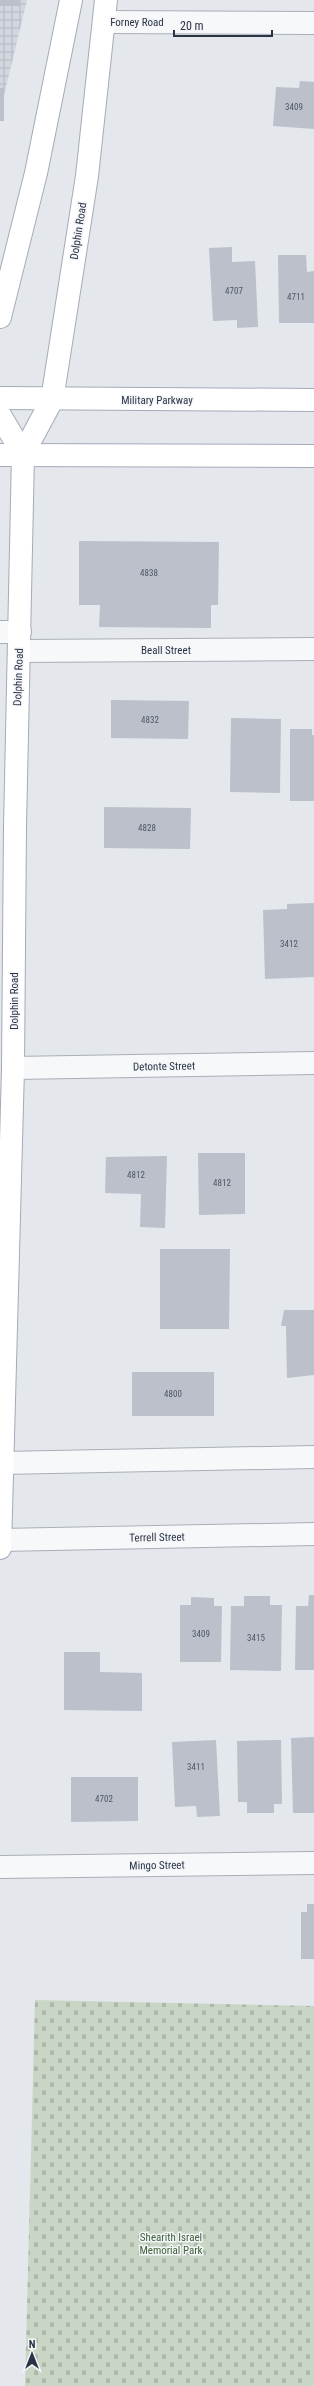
<svg xmlns="http://www.w3.org/2000/svg" width="314" height="2386" font-family="'Roboto Condensed',sans-serif">
<defs>
<pattern id="industrial-grid" width="8" height="8" patternUnits="userSpaceOnUse"><rect width="8" height="8" fill="#d2d6de"/><path d="M0 4h8M4 0v8" fill="none" stroke="#b4b8c0"/></pattern>
<pattern id="cemetery-stones" width="16" height="16" patternUnits="userSpaceOnUse"><rect width="16" height="16" fill="#c9d6c5"/><path d="M2 7V4a2 2 0 0 1 4 0v3zM10 15v-3a2 2 0 0 1 4 0v3z" fill="#adb8ab"/></pattern>
</defs>
<rect width="100%" height="100%" fill="#e4e7ec"/>
<polygon fill="url(#industrial-grid)" points="0,0 27,0 0,112"/>
<polygon fill="url(#cemetery-stones)" points="35,2000 314,2006 314,2386 25,2386"/>
<g fill="#bbc0ca">
<rect x="0" y="0" width="19" height="6"/>
<polygon points="300,81 314,82 314,129 273,126 276,87 299,88"/>
<rect x="0" y="88" width="4" height="33"/>
<polygon points="232,247 232,262 255,261 258,327 237,328 237,320 213,321 209,248"/>
<polygon points="278,255 306,255 307,272 314,271 314,323 279,323"/>
<polygon points="79,541 219,542 218,605 211,605 211,628 99,627 100,605 79,605"/>
<polygon points="111,700 189,701 188,739 111,738"/>
<polygon points="231,718 281,719 280,793 230,792"/>
<polygon points="290,729 312,729 312,735 314,735 314,801 290,801"/>
<polygon points="104,807 191,808 190,849 104,848"/>
<polygon points="314,903 314,977 265,979 263,910 287,909 287,904"/>
<polygon points="198,1153 245,1153 245,1214 199,1215"/>
<polygon points="167,1156 165,1228 140,1227 141,1194 105,1193 106,1157"/>
<polygon points="160,1249 230,1249 229,1329 160,1329"/>
<polygon points="284,1310 314,1310 314,1375 287,1378 286,1326 281,1326"/>
<rect x="132" y="1372" width="82" height="44"/>
<polygon points="309,1595 314,1595 314,1670 295,1670 296,1606 308,1606"/>
<polygon points="244,1596 270,1596 270,1605 282,1605 281,1671 230,1670 231,1606 244,1606"/>
<polygon points="191,1597 214,1598 214,1606 222,1606 221,1662 180,1662 180,1605 191,1605"/>
<polygon points="64,1652 100,1652 100,1672 142,1673 142,1711 64,1710"/>
<polygon points="314,1737 314,1813 293,1813 291,1738"/>
<polygon points="216,1740 220,1816 197,1817 196,1806 175,1807 172,1742"/>
<polygon points="281,1740 282,1804 274,1804 274,1813 247,1813 247,1802 238,1802 237,1741"/>
<polygon points="71,1777 138,1777 138,1821 71,1822"/>
<polygon points="307,1904 314,1904 314,1959 301,1959 301,1912 307,1912"/>
</g>
<g fill="none" stroke-linecap="round" stroke-linejoin="round">
<defs>
<g id="minor">
<polyline points="104,22 314,23"/>
<polyline points="0,632 20,632"/>
<polyline points="19,651 314,649"/>
<polyline points="13,1068 314,1063"/>
<polyline points="2,1463 314,1457"/>
<polyline points="0,1540 314,1534"/>
<polyline points="0,1867 314,1863"/>
</g>
<g id="major">
<polyline points="0,317 36,173 71,0"/>
<polyline points="0,398 314,400"/>
<polyline points="0,415 23,454"/>
<polyline points="0,455 314,456"/>
<polyline points="0,1548 13,1068 15,827 23,454 52,400 87,176 106,0"/>
</g>
</defs>
<use href="#minor" stroke="#a9aeb7" stroke-width="24"/>
<use href="#major" stroke="#a3abb8" stroke-width="24"/>
<use href="#minor" stroke="#f7f8fa" stroke-width="22"/>
<use href="#major" stroke="#fff" stroke-width="22"/>
</g>
<g text-anchor="middle" stroke-width="3" stroke-linejoin="round" paint-order="stroke">
<g font-size="9" fill="#4f5766">
<text x="294" y="110">3409</text>
<text x="234" y="294">4707</text>
<text x="296" y="300">4711</text>
<text x="149" y="576">4838</text>
<text x="150" y="723">4832</text>
<text x="147" y="831">4828</text>
<text x="289" y="947">3412</text>
<text x="136" y="1178">4812</text>
<text x="222" y="1186">4812</text>
<text x="173" y="1397">4800</text>
<text x="201" y="1637">3409</text>
<text x="256" y="1641">3415</text>
<text x="196" y="1770">3411</text>
<text x="104" y="1802">4702</text>
</g>
<g font-size="11" fill="#2b3445" stroke="#f4f6f9">
<text x="137" y="26">Forney Road</text>
<text transform="translate(78 231) rotate(-81)" y="4">Dolphin Road</text>
<text x="157" y="404">Military Parkway</text>
<text x="166" y="654">Beall Street</text>
<text transform="translate(18 677) rotate(-88)" y="4">Dolphin Road</text>
<text transform="translate(14 1001) rotate(-90)" y="4">Dolphin Road</text>
<text transform="translate(164 1066) rotate(-1)" y="4">Detonte Street</text>
<text transform="translate(157 1537) rotate(-1)" y="4">Terrell Street</text>
<text transform="translate(157 1865) rotate(-1)" y="4">Mingo Street</text>
</g>
<g font-size="11" fill="#3f6138" stroke="#f4f6f9">
<text x="171" y="2241">Shearith Israel<tspan x="171" dy="13">Memorial Park</tspan></text>
</g>
</g>
<g transform="translate(32 2354)" stroke="#f4f6f9" stroke-width="3" paint-order="stroke">
<path d="M0-3L7 15L0 10L-7 15Z" fill="#2b3445"/>
<text y="-6" font-size="11" font-weight="bold" text-anchor="middle" fill="#2b3445">N</text>
</g>
<path d="M174 30v6h98v-6" fill="none" stroke="#2b3445" stroke-width="2"/>
<text x="180" y="30" font-size="12" fill="#2b3445" stroke="#f4f6f9" stroke-width="3" paint-order="stroke">20 m</text>
</svg>
